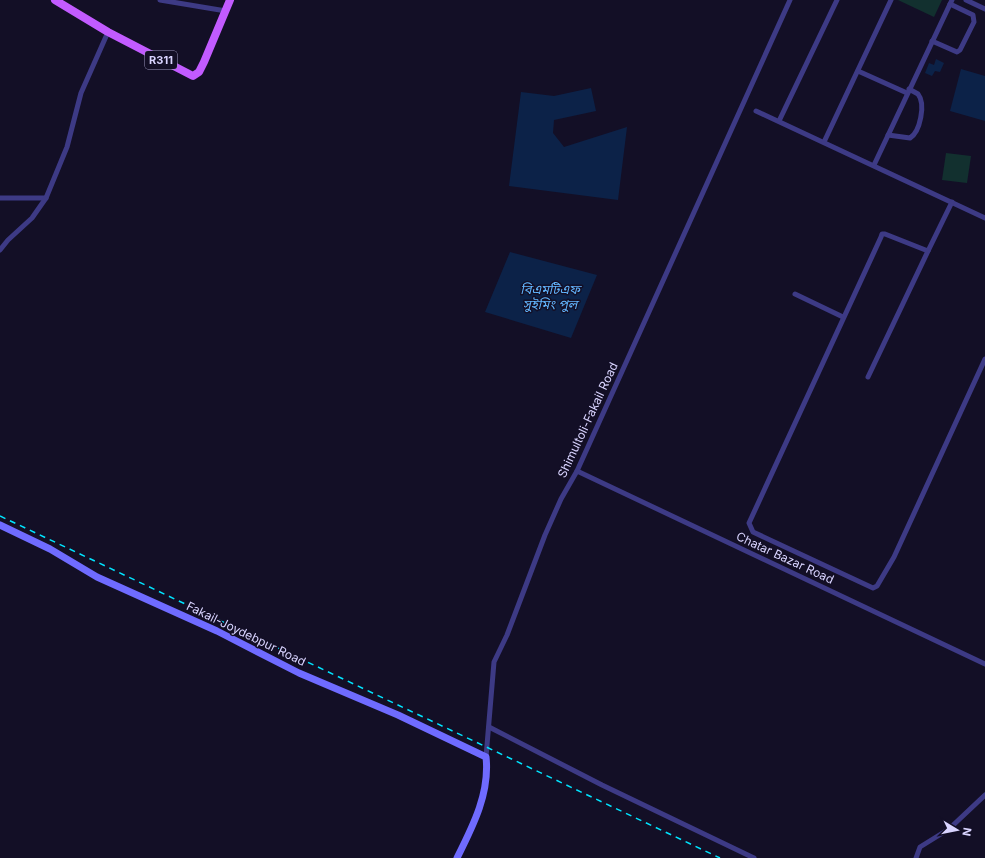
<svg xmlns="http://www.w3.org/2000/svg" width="985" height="858" font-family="Inter,'Noto Sans Bengali',sans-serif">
<rect width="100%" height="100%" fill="#130f26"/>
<g fill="#12302f">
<polygon points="898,0 942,0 934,17"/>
<polygon points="946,153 971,156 967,183 942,180"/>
</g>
<g fill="#0c2248">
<polygon points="936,59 944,63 940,72 935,71 932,76 925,73 929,63 934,65"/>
<polygon points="961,69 985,76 985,121 950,111"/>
<polygon points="591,88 596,111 554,120 553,133 564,147 627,127 618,200 509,186 521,92 554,96"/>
<polygon points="510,252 597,275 571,338 485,312"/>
</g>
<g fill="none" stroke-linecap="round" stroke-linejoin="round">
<g stroke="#3d3a85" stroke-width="5">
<polyline points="160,0 226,11"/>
<polyline points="966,0 985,9"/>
<polyline points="932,41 957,52 960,50 974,22 973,15 950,4"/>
<polyline points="858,71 907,93"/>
<polyline points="756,111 985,218"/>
<polyline points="779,121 837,0"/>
<path d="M888 135 910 138C920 132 926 104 918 94L909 89"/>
<polyline points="824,142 891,0"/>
<polyline points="874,165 952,0"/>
<polyline points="0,198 46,198"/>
<polyline points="952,202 928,251 885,234 882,234 881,237 749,523 753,532 873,588 877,586 894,557 985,359"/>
<polyline points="0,250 8,240 32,218 46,198 67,147 81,93 108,32"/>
<polyline points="795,294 843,317"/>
<polyline points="868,377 928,251"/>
<polyline points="577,471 985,664"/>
<polyline points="489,727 602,785 754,858"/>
<polyline points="486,757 494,662 507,635 545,535 561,499 577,471 790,0"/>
<polyline points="916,858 920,847 949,829 985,795"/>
</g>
<path stroke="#6f6bff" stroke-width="7" d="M0 525 50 549 97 577 217 631 299 673 398 715 486 757C490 793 473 826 457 858"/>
<polyline stroke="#c25bff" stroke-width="8" points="55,0 108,32 193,76 199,72 204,62 230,0"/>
<polyline stroke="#00e5ff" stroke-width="1.5" stroke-dasharray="6 5" stroke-linecap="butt" points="0,516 720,858"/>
</g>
<g text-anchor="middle" stroke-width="3" stroke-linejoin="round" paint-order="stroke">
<rect fill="#130f26" stroke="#9e99be" stroke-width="1" x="145" y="51" width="32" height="18" rx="3"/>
<g font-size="11" font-weight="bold" fill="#d9d4ff">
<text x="161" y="64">R311</text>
</g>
<g font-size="12" fill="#d9d4ff" stroke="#130f26">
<text transform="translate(588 420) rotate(-65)" y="4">Shimultoli-Fakail Road</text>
<text transform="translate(785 558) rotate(25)" y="4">Chatar Bazar Road</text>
<text transform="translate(246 634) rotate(26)" y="4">Fakail-Joydebpur Road</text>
</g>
<g font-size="13" font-style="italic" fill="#62b6ff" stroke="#130f26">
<text x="550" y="294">বিএমটিএফ<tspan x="550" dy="15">সুইমিং পুল</tspan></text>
</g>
</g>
<g transform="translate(957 830) rotate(100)" stroke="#130f26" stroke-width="3" paint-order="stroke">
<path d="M0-3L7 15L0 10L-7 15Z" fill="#d9d4ff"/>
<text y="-6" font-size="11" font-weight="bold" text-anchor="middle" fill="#d9d4ff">N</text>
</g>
</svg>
